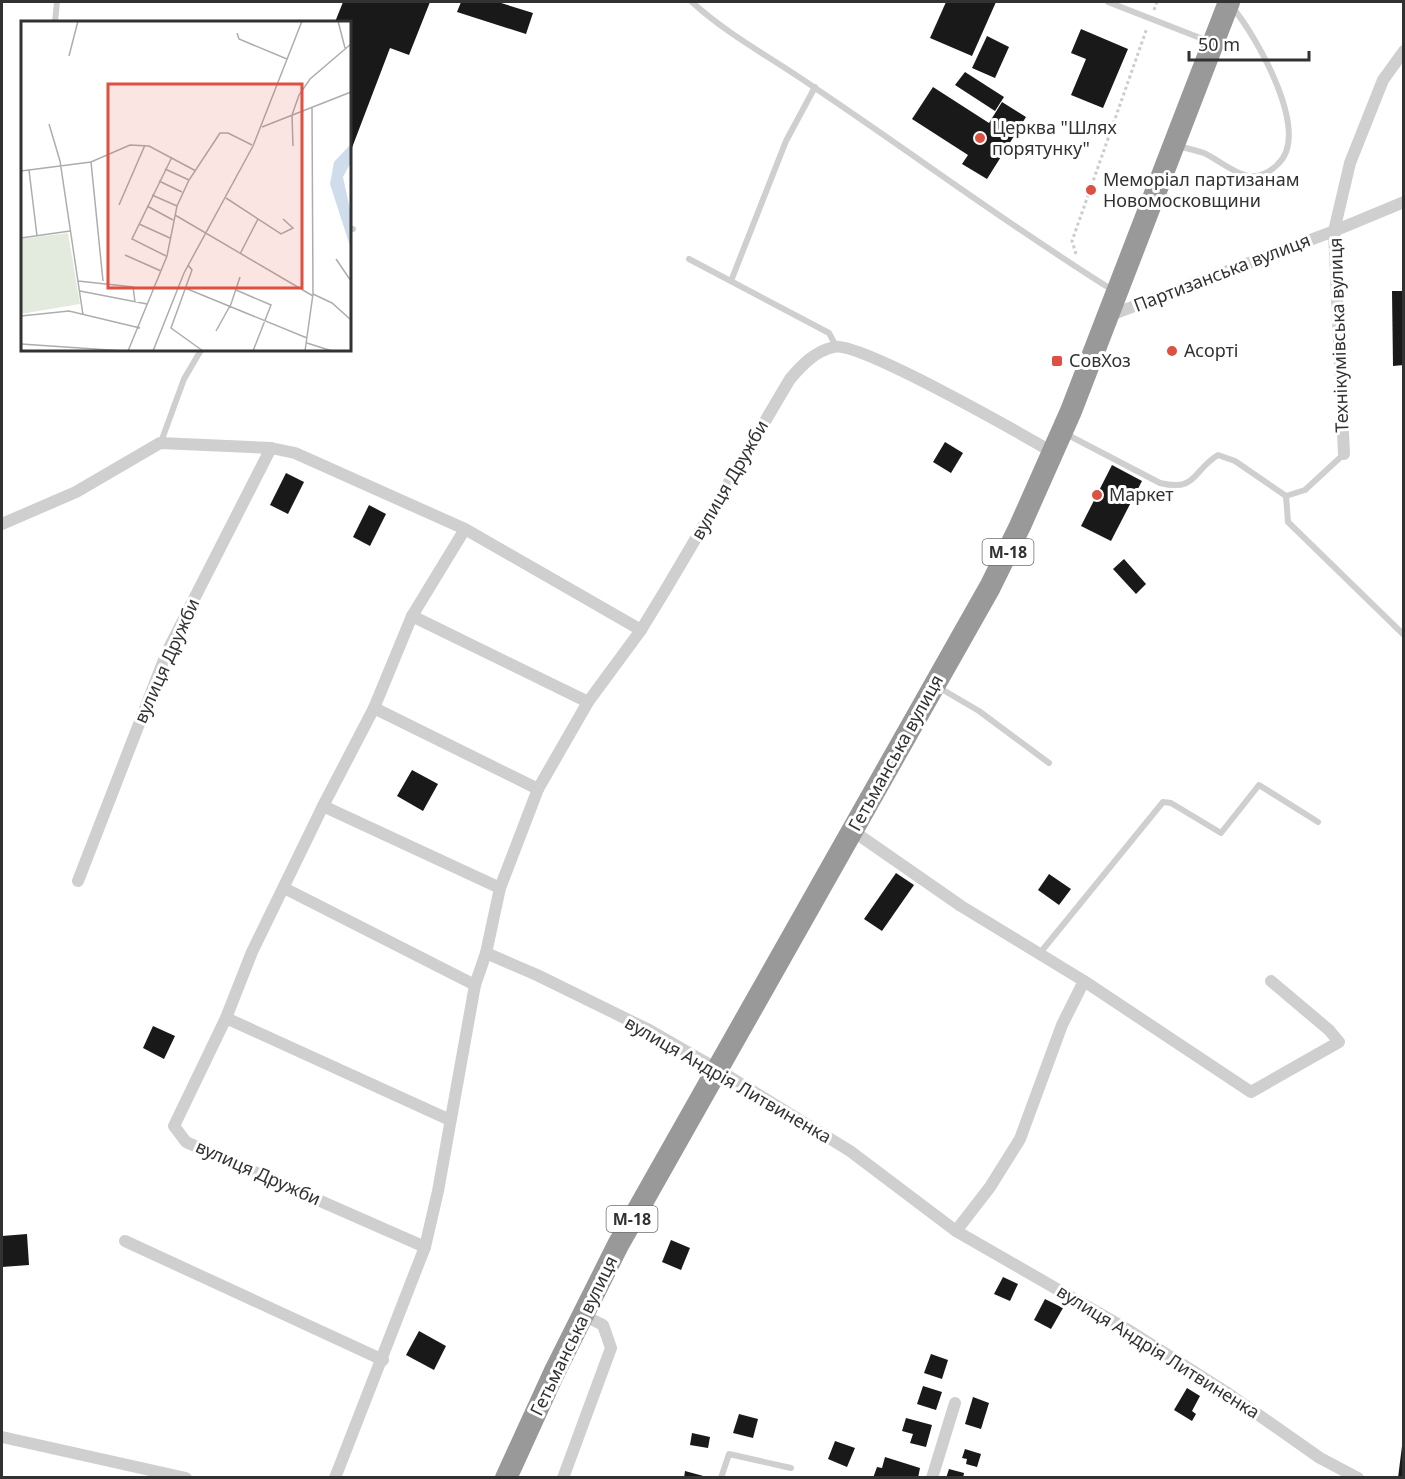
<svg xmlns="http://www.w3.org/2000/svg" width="1405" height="1479" font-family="'Noto Sans',sans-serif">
<rect width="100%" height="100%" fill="#fff"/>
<g fill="#191919">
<polygon points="343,2 430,2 409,55 390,48 350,153 350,22 335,22"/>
<polygon points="461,2 498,2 533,13 526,34 457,12"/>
<polygon points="946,2 996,2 972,56 930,38"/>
<polygon points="1081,29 1128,49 1103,108 1071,95 1086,59 1071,53"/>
<polygon points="987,36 1009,47 995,78 972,68"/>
<polygon points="965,72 1004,97 995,111 955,85"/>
<polygon points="933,87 989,123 1002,102 1026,117 987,179 962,164 968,155 912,119"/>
<polygon points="1392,291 1404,291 1404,365 1393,366"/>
<polygon points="945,442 963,453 951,473 933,462"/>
<polygon points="1112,465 1142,481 1111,541 1081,526"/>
<polygon points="286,473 304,482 288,514 270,505"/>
<polygon points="369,505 386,514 370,546 353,537"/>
<polygon points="1124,559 1146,584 1136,594 1113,569"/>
<polygon points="412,770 438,784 423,811 397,796"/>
<polygon points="896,873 914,885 882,931 864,919"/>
<polygon points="1049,874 1071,889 1059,905 1038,890"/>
<polygon points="153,1026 175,1036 164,1059 143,1048"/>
<polygon points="27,1234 29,1265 2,1267 2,1236"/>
<polygon points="671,1240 690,1248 681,1270 662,1262"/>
<polygon points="1003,1277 1018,1284 1010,1301 994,1294"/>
<polygon points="1045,1299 1063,1308 1051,1329 1034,1320"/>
<polygon points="419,1331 446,1346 434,1370 406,1355"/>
<polygon points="931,1354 948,1360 942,1379 924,1373"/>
<polygon points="923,1386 942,1392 936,1410 917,1404"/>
<polygon points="1187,1388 1200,1396 1192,1411 1196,1414 1192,1421 1174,1410"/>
<polygon points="973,1397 989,1403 981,1429 965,1424"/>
<polygon points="739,1414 758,1419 753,1438 733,1433"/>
<polygon points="906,1418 932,1425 926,1447 910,1443 913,1434 902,1431"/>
<polygon points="692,1433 710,1437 708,1448 690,1445"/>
<polygon points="835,1441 855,1448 847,1467 828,1459"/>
<polygon points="1402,1446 1404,1478 1398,1478"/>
<polygon points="965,1449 981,1454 977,1467 966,1464 967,1459 962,1458"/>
<polygon points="885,1457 920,1468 918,1478 873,1478 877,1467 882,1468"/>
<polygon points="949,1469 964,1473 963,1478 946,1478"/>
<polygon points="685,1471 707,1477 707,1478 684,1478"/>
</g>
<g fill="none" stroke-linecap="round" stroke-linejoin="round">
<g stroke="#ccc" stroke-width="3" stroke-dasharray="3 3" stroke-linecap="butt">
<polyline points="1154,10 1157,2"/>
<polyline points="1076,254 1072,241 1147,28"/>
</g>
<g stroke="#cfcfcf" stroke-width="6">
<path d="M692 2C729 36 774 59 815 88 915 155 1011 227 1114 291"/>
<polyline points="1108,2 1208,41"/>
<polyline points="55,22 57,2"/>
<path d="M1177 146C1186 148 1195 150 1204 153 1217 159 1235 174 1249 176 1260 177 1270 172 1277 165 1313 134 1256 36 1233 8"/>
<polyline points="350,228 353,229"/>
<polyline points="689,259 829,333 836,346"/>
<polyline points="731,281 786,141 815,87"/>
<path d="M1066 434 1160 483C1197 492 1192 471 1218 455L1235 461 1286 496 1305 490 1344 454"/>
<polyline points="161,442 184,379 201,350"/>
<polyline points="1286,496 1288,522 1404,635"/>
<polyline points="938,687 979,711 1049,763"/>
<polyline points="1040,953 1163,802 1171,803 1221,833 1259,785 1318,822"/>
<polyline points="721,1478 729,1454 791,1468"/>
</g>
<g stroke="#cfcfcf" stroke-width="12">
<polyline points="1108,316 1334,231 1404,202"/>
<polyline points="1344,454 1334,231 1350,163 1383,80 1404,51"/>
<polyline points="2,524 76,492 160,443 271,448 295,453 465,529 641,630"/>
<polyline points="412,616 588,702"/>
<polyline points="374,708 538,789"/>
<polyline points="323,806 500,888"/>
<polyline points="853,831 961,906 1084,981 1251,1092 1339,1042 1329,1030 1271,981"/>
<polyline points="78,881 167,652 271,448"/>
<polyline points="284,888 475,985"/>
<polyline points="486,953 537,975 649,1030 717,1069 850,1151 956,1231 1130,1331 1226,1392 1320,1458 1358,1478"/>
<polyline points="226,1018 450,1120"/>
<polyline points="956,1231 990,1187 1020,1139 1062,1025 1084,981"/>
<polyline points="125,1241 383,1360"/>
<polyline points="425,1247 186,1142 174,1126 226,1018 252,952 323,806 374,708 412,616 465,529"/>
<polyline points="2,1437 186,1478"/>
<path d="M335 1478 425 1247 438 1191 475 985 486 953 500 888 538 789 588 702 641 630 666 589 790 379C802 365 815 351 834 347 859 341 1023 435 1054 453"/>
<polyline points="563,1478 611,1348 603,1325 583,1315"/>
<polyline points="932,1478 955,1403"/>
</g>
<polyline stroke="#999" stroke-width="22" points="506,1478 554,1373 618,1245 990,587 1020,526 1071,411 1229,2"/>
</g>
<g fill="#dc5141" stroke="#fff" stroke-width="2">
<circle cx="980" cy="138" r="6"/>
<circle cx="1091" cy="190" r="6"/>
<circle cx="1172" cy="351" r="6"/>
<rect x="1051" y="355" width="12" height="12" rx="3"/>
<circle cx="1097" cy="495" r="6"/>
</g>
<g text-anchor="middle" stroke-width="6" stroke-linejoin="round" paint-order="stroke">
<g fill="#fff" stroke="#707070" stroke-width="1.5">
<rect x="982.5" y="539" width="51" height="26" rx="4.5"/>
<rect x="606.5" y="1206" width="51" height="26" rx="4.5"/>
</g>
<g font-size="16" font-weight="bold" fill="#323232">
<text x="1008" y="558">М-18</text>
<text x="632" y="1225">М-18</text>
</g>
<g font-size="18" fill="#323232" stroke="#fff" text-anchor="start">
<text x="992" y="134">Церква "Шлях<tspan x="992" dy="21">порятунку"</tspan></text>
<text x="1103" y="186">Меморіал партизанам<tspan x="1103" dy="21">Новомосковщини</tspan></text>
<text x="1184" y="357">Асорті</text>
<text x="1069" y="367">СовХоз</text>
<text x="1109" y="501">Маркет</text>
</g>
<g font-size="18" fill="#323232" stroke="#fff">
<text transform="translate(1222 273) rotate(-21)" y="6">Партизанська вулиця</text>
<text transform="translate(1339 335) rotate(-92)" y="6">Технікумівська вулиця</text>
<text transform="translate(730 480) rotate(-60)" y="6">вулиця Дружби</text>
<text transform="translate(167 661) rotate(-66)" y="6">вулиця Дружби</text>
<text transform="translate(896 753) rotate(-61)" y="6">Гетьманська вулиця</text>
<text transform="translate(728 1080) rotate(30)" y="6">вулиця Андрія Литвиненка</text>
<text transform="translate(258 1173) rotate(24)" y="6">вулиця Дружби</text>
<text transform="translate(574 1336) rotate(-64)" y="6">Гетьманська вулиця</text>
<text transform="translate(1158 1352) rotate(32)" y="6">вулиця Андрія Литвиненка</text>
</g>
</g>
<g transform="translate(21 21)">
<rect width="330" height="330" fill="#fff"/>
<path d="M47 212 59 283 0 293V218Z" fill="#e3ebdf"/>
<path d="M330 123V141L322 156 330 193V228L309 163 313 141Z" fill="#cfdcec"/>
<path fill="none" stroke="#adadad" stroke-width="1.5" d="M317 0 324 27M216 12 218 18 266 38M48 35 57 0M28 103 39 140 62 294M241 106 330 71M272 125 271 94 278 74 289 58 330 23M70 141 82 260M144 148 168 159M8 149 16 215M0 150 70 141 109 124 128 125 175 150M138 160 161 171M131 174 156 185M205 177 260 213 272 207 262 198M98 184 124 124M126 185 152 199M154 194 292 275M118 203 149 217M0 217 49 210M219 233 237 198M104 234 140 250M145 235 111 218 151 136M315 238 330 260M167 244 171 249 150 307 182 330M57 260 112 266 114 281M164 267 286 317M215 269 250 284 232 330M59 270 126 283M292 273 311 282 330 299M0 295 48 290 119 307M195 310 210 283 219 256M286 322 311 330M0 323 103 330M107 330 146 235 156 185 168 159 199 112H207L231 124M132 330 163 252 232 125 281 0M284 330 292 273 291 86"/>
<path fill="#dc5141" fill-opacity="0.15" stroke="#dc5141" stroke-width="3" d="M87 63H281V267H87Z"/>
<rect width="330" height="330" fill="none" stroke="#323232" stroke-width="3"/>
</g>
<rect width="1405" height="1479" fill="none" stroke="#323232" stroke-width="6"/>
<path d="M1189 51v9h120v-9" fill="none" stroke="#323232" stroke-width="3"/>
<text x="1198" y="51" font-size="18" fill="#323232" stroke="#ffffff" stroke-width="4.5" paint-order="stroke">50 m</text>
</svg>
